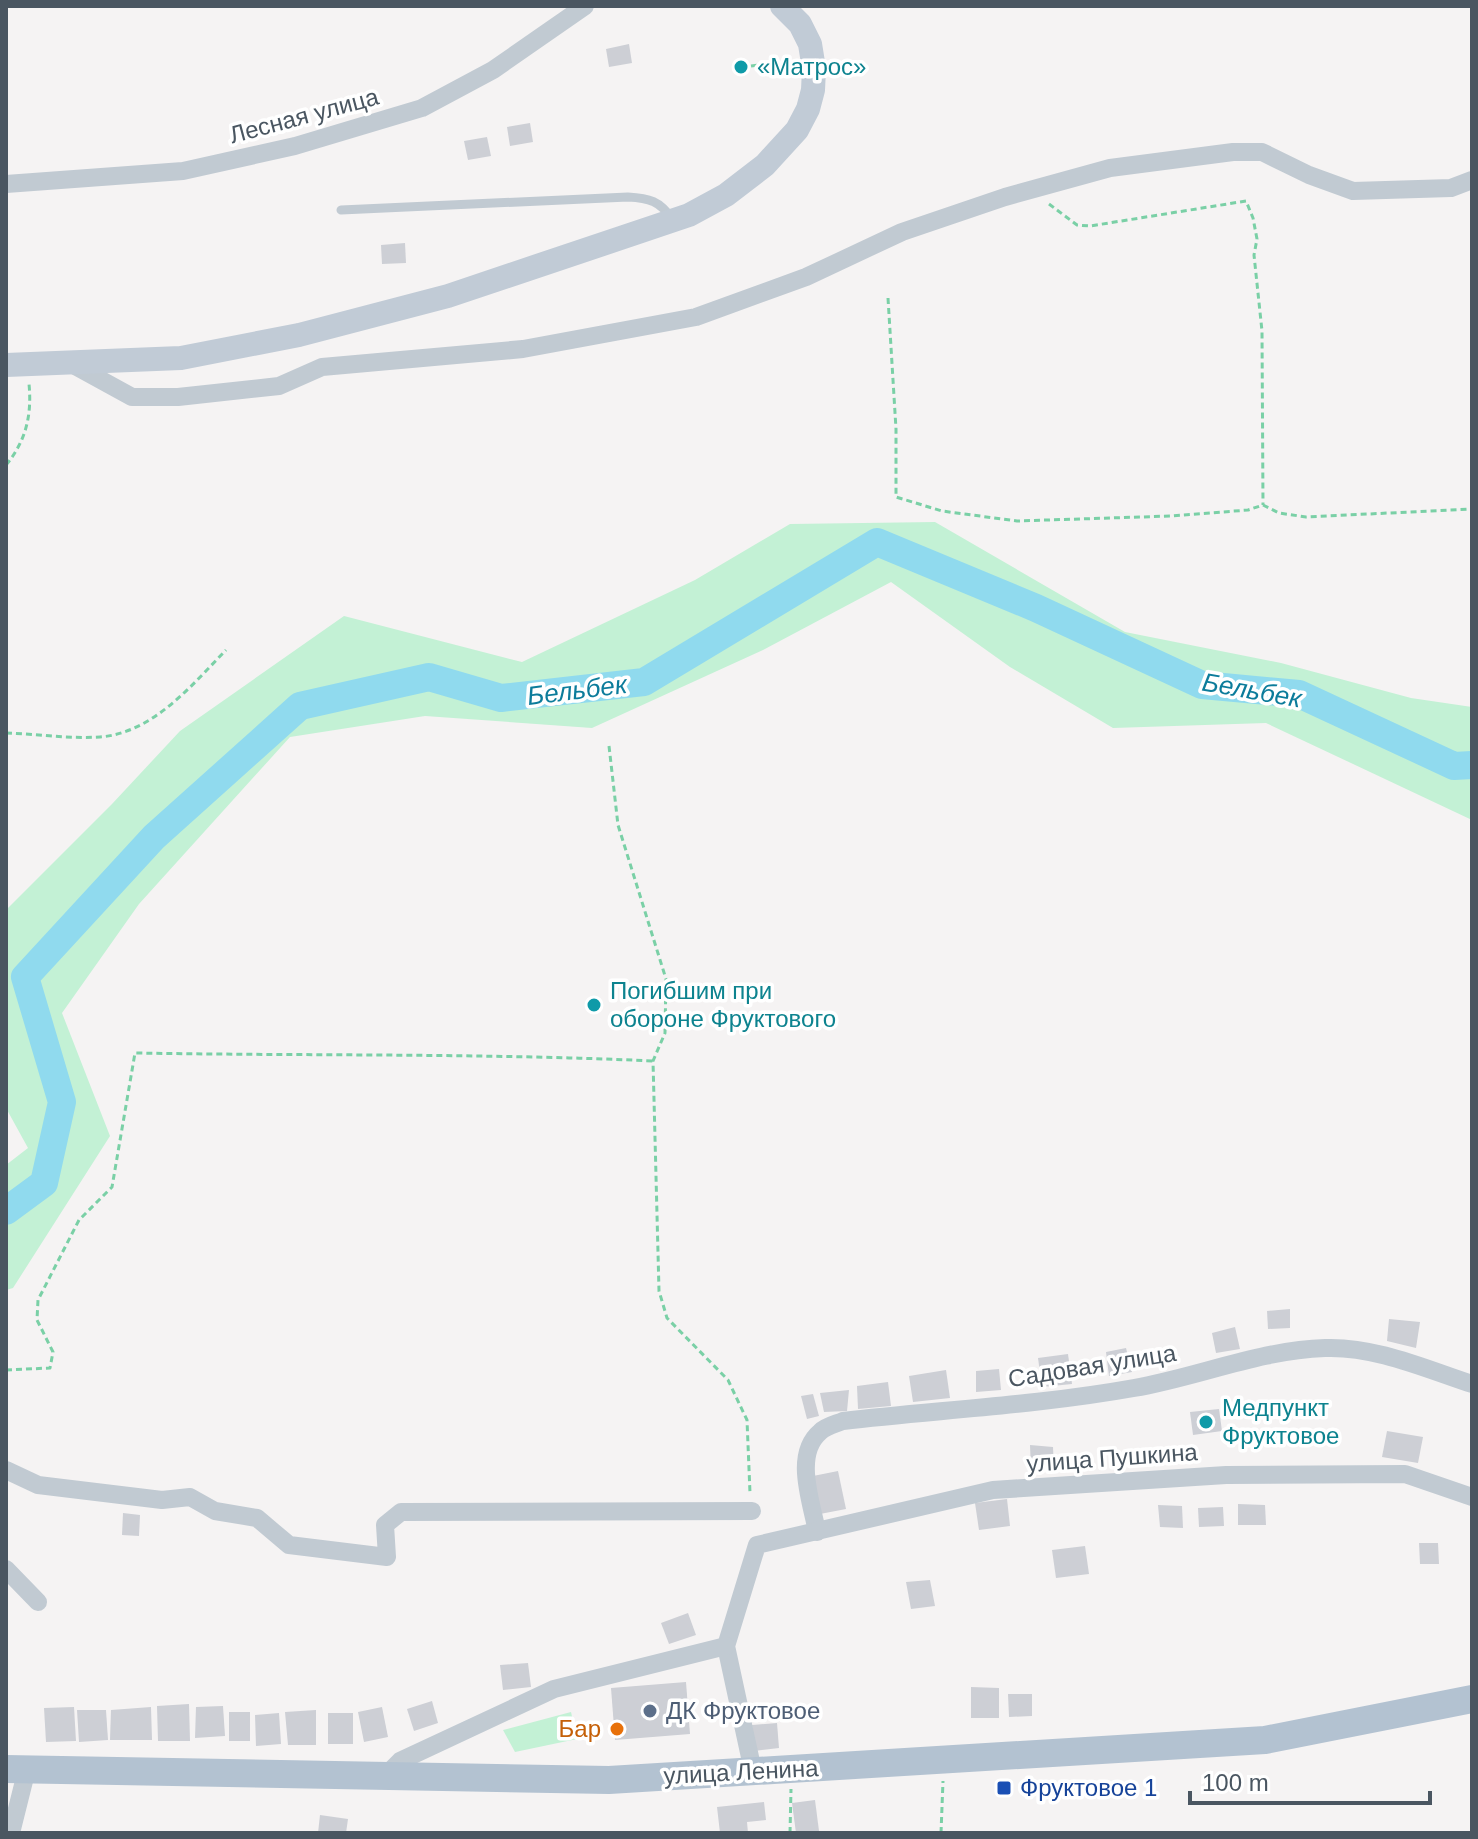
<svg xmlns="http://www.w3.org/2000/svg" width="1478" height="1839" font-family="Helvetica,sans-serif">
<rect width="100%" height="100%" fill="#f5f3f3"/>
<g fill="#c3f1d5">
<polygon points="935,522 1125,632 1281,663 1411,698 1472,707 1472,820 1266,723 1113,728 1010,667 891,582 763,650 592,728 425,716 290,737 139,904 62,1013 110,1136 13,1288 6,1290 6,1165 28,1148 6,1108 6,910 112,804 180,731 344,616 522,662 695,580 790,524"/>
<polygon points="571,1712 577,1739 515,1752 503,1730"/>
</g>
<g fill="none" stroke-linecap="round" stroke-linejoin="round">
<polyline stroke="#90daee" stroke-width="28" points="6,1211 44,1183 62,1102 25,977 154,837 300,706 429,677 501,698 644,682 877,542 1036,608 1202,685 1299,694 1454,766 1472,765"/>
</g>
<g fill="#cdcfd5">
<polygon points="629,44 632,63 609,67 606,49"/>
<polygon points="530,123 533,142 510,146 507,127"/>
<polygon points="487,137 491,156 468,160 464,141"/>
<polygon points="405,243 406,263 382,264 381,245"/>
<polygon points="1290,1309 1290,1328 1268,1329 1267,1311"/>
<polygon points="1389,1319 1420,1322 1416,1348 1387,1341"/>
<polygon points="1235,1327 1240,1349 1216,1353 1212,1333"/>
<polygon points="1126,1348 1132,1372 1109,1376 1106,1352"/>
<polygon points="1068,1354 1072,1384 1042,1387 1038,1358"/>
<polygon points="999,1369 1001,1390 976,1392 976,1371"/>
<polygon points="946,1370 950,1398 913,1402 909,1376"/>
<polygon points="888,1382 891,1406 858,1409 857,1386"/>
<polygon points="849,1390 847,1411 824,1412 820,1393"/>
<polygon points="813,1394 819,1416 807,1419 801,1396"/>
<polygon points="1219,1409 1222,1431 1193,1435 1190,1412"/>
<polygon points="1387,1431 1423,1437 1418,1463 1382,1457"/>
<polygon points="1030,1445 1053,1447 1054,1469 1031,1469"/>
<polygon points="838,1471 846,1509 820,1514 813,1476"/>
<polygon points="1007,1499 1010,1526 979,1530 975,1503"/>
<polygon points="1238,1504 1265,1505 1266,1525 1238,1525"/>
<polygon points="1158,1505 1182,1506 1183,1528 1160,1527"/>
<polygon points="1223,1507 1224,1526 1199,1527 1198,1508"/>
<polygon points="123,1513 140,1515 139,1536 122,1535"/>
<polygon points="1419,1543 1438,1543 1439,1564 1420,1564"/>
<polygon points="1085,1546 1089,1574 1056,1578 1052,1550"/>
<polygon points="930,1580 935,1606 911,1609 906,1582"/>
<polygon points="688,1613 696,1635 669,1644 661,1623"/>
<polygon points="528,1663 531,1687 503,1690 500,1665"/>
<polygon points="686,1682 690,1734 615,1740 611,1688"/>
<polygon points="971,1687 999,1688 999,1718 971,1718"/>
<polygon points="1008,1694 1032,1694 1032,1716 1009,1717"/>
<polygon points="432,1701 438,1723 414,1731 407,1709"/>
<polygon points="189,1704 190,1741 158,1741 157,1706"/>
<polygon points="223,1706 225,1736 195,1738 196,1707"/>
<polygon points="74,1707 76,1741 46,1742 44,1708"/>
<polygon points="151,1707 152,1740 110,1740 111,1710"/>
<polygon points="382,1707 388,1737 364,1742 358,1712"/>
<polygon points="77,1710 106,1710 108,1740 79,1742"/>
<polygon points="316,1710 316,1745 288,1745 285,1712"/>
<rect x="229" y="1712" width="21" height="29"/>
<polygon points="279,1713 281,1744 256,1746 255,1715"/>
<rect x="328" y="1713" width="25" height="31"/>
<polygon points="777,1723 779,1748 754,1751 752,1725"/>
<polygon points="815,1800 819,1831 796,1833 792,1803"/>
<polygon points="764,1802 766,1820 747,1822 748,1833 720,1833 717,1807"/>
<polygon points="320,1815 348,1819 346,1833 318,1833"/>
</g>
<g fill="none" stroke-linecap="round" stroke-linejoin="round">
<g stroke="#7ad0a6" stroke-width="3" stroke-dasharray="6 4" stroke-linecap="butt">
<polyline points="751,66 759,65 794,73"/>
<polyline points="1049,204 1077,225 1090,226 1246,201 1253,218 1257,239 1254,255 1262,331 1263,505"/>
<polyline points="888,298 896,429 896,497 942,511 1017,521 1171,516 1248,510 1263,505 1279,513 1306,517 1472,509"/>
<path d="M6 465C26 441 32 415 29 384"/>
<path d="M6 733C37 734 69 739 100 737 153 733 192 685 226 650"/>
<polyline points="609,746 618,825 666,979 665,1033 653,1061 659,1291 667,1318 728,1380 747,1420 750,1493"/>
<path d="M6 1370 50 1368 53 1352 37 1320 38 1300 79 1220 112 1187 135 1053C307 1056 480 1053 653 1061"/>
<polyline points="790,1833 791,1789"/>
<polyline points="941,1833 943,1781"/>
</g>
<path stroke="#c1cad2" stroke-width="9" d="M341 210 628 197C649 198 660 201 672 219"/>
<g stroke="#c1cad2" stroke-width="18">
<polyline points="6,184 183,171 295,146 422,108 493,70 585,6"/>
<polyline points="70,363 132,397 178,397 279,386 322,367 523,349 696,317 806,277 902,232 1005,197 1110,168 1233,152 1262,152 1309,175 1353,191 1451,188 1472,180"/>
<polyline points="6,1470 38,1485 162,1500 190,1497 215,1511 257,1518 289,1545 387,1557 385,1525 401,1512 752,1511"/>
<path d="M817 1532C812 1503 793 1455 820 1432 826 1426 836 1424 843 1421 940 1410 1039 1405 1134 1388 1198 1377 1260 1350 1325 1348 1375 1346 1426 1369 1472 1384"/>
<polyline points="6,1569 38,1602"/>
<polyline points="753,1771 726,1646 757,1545 993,1490 1226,1475 1405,1474 1472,1497"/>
<polyline points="385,1776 400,1761 554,1689 726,1646"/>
<polyline points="11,1833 27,1769"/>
</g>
<polyline stroke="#c1cbd6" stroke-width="24" points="6,365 181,358 299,335 448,296 689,215 726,195 765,165 797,130 808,109 813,90 814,69 810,44 800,24 782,6"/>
<polyline stroke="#b3c2d1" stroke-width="28" points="6,1769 609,1780 1265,1740 1472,1699"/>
</g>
<g fill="#0f9aa8" stroke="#fff" stroke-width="3">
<circle cx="741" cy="67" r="8"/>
<circle cx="594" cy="1005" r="8"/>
<circle cx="1206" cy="1422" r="8"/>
</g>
<circle fill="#5c6f8a" stroke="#fff" stroke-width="3" cx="650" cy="1711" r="8"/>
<circle fill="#e8710a" stroke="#fff" stroke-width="3" cx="617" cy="1729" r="8"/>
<rect fill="#1a4fb4" stroke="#fff" stroke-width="3" x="996" y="1780" width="16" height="16" rx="4"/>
<g text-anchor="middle" stroke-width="7" stroke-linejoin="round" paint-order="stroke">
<g font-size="24" fill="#0d838f" stroke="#fff" text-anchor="start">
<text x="757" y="75">«Матрос»</text>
<text x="610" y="999">Погибшим при<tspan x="610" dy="28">обороне Фруктового</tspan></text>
<text x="1222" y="1416">Медпункт<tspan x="1222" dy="28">Фруктовое</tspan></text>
</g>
<g font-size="24" fill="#4a5661" stroke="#fff">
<text transform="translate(304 116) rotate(-15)" y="8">Лесная улица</text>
<text transform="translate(1092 1366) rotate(-9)" y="8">Садовая улица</text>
<text transform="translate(1112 1458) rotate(-4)" y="8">улица Пушкина</text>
<text transform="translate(741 1772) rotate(-3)" y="8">улица Ленина</text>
</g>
<g font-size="24" fill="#4e5e75" stroke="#fff" text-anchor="start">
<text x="666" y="1719">ДК Фруктовое</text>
</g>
<g font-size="24" fill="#c56008" stroke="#fff" text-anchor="end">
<text x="601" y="1737">Бар</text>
</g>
<g font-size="24" fill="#164399" stroke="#fff" text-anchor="start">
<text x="1020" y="1796">Фруктовое 1</text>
</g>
<g font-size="26" font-style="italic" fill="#0c7c9b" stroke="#fff">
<text transform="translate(577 690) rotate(-7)" y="9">Бельбек</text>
<text transform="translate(1252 690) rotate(10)" y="9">Бельбек</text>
</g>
</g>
<rect width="1478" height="1839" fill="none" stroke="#4a5661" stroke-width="16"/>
<path d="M1190 1791v12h240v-12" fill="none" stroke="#4a5661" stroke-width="4"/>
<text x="1202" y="1791" font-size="24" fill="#4a5661" stroke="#ffffff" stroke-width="6" paint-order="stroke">100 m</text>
</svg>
